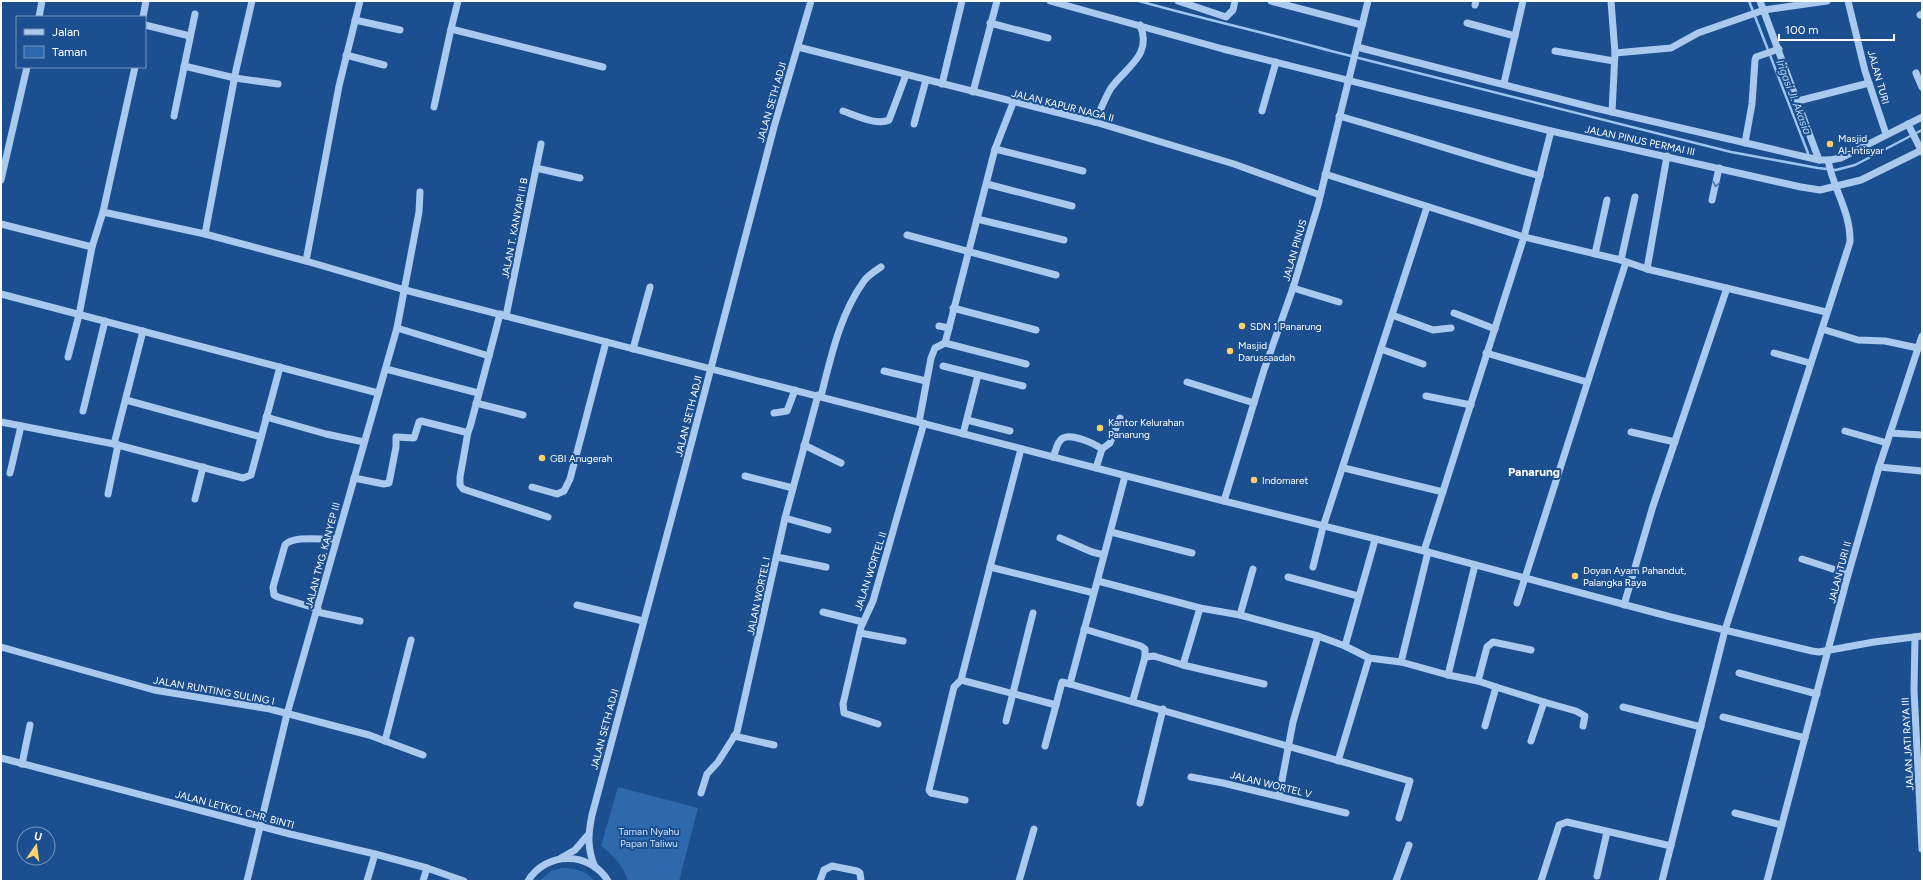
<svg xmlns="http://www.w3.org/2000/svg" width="1923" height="882" font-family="Figtree,sans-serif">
<rect width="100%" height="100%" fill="#1b4f8f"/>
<g fill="#2e69ad">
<path d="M618 787 698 808 679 881H628C623 865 614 856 601 846Z"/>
<path d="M561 868C574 868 586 870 594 881H539L551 871Z"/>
</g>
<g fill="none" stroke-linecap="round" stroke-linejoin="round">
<g stroke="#9cc4f0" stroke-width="2.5">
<path d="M1139 1C1203 19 1267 33 1331 51L1731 152 1818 168 1836 170 1855 165 1922 130"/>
<polyline points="1749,1 1808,153"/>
</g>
<g stroke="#a9c9ee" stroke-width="7">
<polyline points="360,1 339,86 306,261 405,290 1224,501 1424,551 1671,617 1812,651 1819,652 1874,642 1922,636"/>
<polyline points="458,1 451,29 603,67"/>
<polyline points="1050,1 1223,49 1551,131 1801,187 1820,190 1861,180 1922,150"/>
<polyline points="1178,1 1226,17 1233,10 1235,1"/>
<polyline points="1271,1 1362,25"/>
<polyline points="1611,1 1615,53 1612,112"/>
<polyline points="1760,1 1819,160"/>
<polyline points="1848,1 1865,71 1886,134"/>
<polyline points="1475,5 1476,1"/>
<polyline points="1920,15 1922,14"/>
<polyline points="39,17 42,1"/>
<polyline points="143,17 146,1"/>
<polyline points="355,20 400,30"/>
<polyline points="990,23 1048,38"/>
<polyline points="1467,23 1515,36"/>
<polyline points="145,25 190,36"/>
<polyline points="798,47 1095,122 1234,164 1320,195"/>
<polyline points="1357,47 1595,108 1819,160 1830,160 1841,158 1922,117"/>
<polyline points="1555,51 1614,61"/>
<polyline points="1615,53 1671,48 1698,33 1764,10 1827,1"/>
<polyline points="346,55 384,65"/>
<polyline points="184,66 235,78 278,84"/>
<polyline points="1916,73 1922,87"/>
<polyline points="1504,83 1523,1"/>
<polyline points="942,84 962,1"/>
<polyline points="973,92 997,1"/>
<polyline points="1798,101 1869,83"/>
<polyline points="434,107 451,29"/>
<path d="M843 111C855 115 877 126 889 120L906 75"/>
<polyline points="1262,111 1276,62"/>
<polyline points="174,116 195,14"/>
<path d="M1339 116C1406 135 1472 157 1540 176"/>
<path d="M1095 122C1100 111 1105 98 1111 88 1126 67 1153 55 1140 25"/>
<polyline points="914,124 926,80"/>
<polyline points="1908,124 1922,152"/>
<polyline points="1745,143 1752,104 1755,60 1756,57 1779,49"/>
<polyline points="995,149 1083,171"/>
<polyline points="536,168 580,178"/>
<polyline points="1325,174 1524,237 1621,260 1647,269 1826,312"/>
<polyline points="1,180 27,67"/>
<polyline points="987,184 1072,206"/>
<polyline points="1712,200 1719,168"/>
<polyline points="103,212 205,234 306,261"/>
<polyline points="977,219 1064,240"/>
<polyline points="1,224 92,247"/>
<polyline points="205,234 236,70 252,1"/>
<polyline points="907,235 1056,275"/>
<polyline points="1595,254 1607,200"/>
<polyline points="1621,260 1635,197"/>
<polyline points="1647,269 1667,156"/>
<polyline points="1293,288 1339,302"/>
<polyline points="1,294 378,393"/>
<polyline points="953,308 1036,330"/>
<polyline points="1454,313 1495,329"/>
<polyline points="1392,315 1433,330 1451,328"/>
<polyline points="506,316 541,144"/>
<polyline points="939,326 949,328 995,149 1013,103"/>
<polyline points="1822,329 1858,340 1885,341 1918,348"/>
<polyline points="143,331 114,444 243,478 251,475 280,367"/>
<polyline points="945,343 1026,364"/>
<polyline points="633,349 650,287"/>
<polyline points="1381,349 1423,364"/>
<polyline points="1486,353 1587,382"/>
<polyline points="1774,353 1810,363"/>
<polyline points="489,356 500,314"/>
<polyline points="68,357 79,315 92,247 103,212 135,67"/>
<polyline points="943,366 1023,386"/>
<polyline points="386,369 478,393"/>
<polyline points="884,371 926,381"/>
<polyline points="1187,382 1254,403"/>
<path d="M821 396C831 357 840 314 864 281 868 275 875 271 881 267"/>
<polyline points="1426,396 1471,405"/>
<polyline points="126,400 261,437"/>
<polyline points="476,403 523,415"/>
<polyline points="83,411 105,321"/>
<polyline points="774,413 787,411 795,390"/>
<polyline points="266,417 326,434 364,442"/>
<polyline points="967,420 1010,431"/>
<polyline points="1,422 114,444"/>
<polyline points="919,422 931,358 935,348 945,343 949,328"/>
<polyline points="1845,431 1887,443"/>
<polyline points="468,432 460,477 460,485 463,489 548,517"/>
<polyline points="1631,432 1675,442"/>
<polyline points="1890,433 1922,435"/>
<polyline points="963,434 978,375"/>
<polyline points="804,445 841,463"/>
<path d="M1053 457C1056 451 1057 441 1063 438 1072 433 1095 444 1102 449"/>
<polyline points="1879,467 1922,471"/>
<polyline points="1096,468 1102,449 1110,443 1120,418"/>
<polyline points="1344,468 1443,492"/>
<polyline points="10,473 21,426"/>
<polyline points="745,476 793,488"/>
<polyline points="354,478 384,484 389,483 396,447 396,437 414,438 419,422 421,421 465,432 468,432 470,427 489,356 397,328"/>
<polyline points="532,487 557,494 564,491 570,479 606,342"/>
<polyline points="108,494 118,445"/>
<polyline points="195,499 203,467"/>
<polyline points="1224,501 1264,370 1293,288 1318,205 1368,1"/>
<polyline points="785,518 828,530"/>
<polyline points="1111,532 1192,553"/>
<polyline points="1060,538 1092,552 1104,555"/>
<polyline points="1424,551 1524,237 1551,131"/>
<polyline points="1428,552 1401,662 1448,675 1475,565"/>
<polyline points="777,557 826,567"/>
<polyline points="1802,559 1848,574"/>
<polyline points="990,567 1021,449"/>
<polyline points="1313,567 1323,527 1427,207"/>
<polyline points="1288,577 1358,596"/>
<polyline points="1098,581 1200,608 1240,615 1253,569"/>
<polyline points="1094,593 990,567 961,680 1056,705 1062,682 1070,684 1125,476"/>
<polyline points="1517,603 1626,262"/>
<polyline points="577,605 643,621"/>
<polyline points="1624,605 1653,506 1727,288"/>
<path d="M318 609 278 597 274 595 273 587 285 545C293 535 323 540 336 539"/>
<polyline points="317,612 360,621"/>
<polyline points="823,612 863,622"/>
<polyline points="1240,615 1318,636 1345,646 1375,540"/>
<polyline points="1084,629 1141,646 1145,649 1145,657"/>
<polyline points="860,633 903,641"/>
<polyline points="1915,637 1914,690 1922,849"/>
<polyline points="1345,646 1369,658 1401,662"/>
<polyline points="1,647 154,690 270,709 369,735 423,755"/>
<polyline points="1183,665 1200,608"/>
<polyline points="1739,673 1817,694"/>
<polyline points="1448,675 1478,681 1487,647 1493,642 1531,650"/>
<polyline points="961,680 954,687 929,790 931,793 965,800"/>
<polyline points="1478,681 1496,687 1485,726"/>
<path d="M1070 684C1184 716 1297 749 1410 781L1399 818"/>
<polyline points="1496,687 1544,702 1531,741"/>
<polyline points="1133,700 1145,657 1154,656 1183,665 1264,684"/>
<polyline points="1544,702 1576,711 1585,716 1583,726"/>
<polyline points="1623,707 1701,727"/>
<polyline points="1723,717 1805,738"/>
<polyline points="1006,721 1033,613"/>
<polyline points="878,724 844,713 843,704 861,627 873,601 924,423"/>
<polyline points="734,736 774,745"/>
<polyline points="385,741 411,640"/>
<polyline points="1045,746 1056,705"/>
<polyline points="1,758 290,834 375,854 427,868 464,881"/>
<polyline points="1338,761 1369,658"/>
<polyline points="22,764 30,725"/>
<polyline points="1191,777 1223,783 1346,813"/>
<polyline points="701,793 707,774 718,762 737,732 785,518 818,395"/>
<polyline points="1279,796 1293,722 1318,636"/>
<polyline points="1140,803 1163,709"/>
<polyline points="1735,813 1781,825"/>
<polyline points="561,858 575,850 587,836"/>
<path d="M595 867C587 849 588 834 592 815L683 475 774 127 811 1"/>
<polyline points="1597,876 1607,832"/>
<polyline points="247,881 287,714 397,328 419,212 420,192"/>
<polyline points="367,881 375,854"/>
<polyline points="423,881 427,868"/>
<path d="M528 881C546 851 590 851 608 881"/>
<polyline points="820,881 824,870 832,866 857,871 860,873 861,881"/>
<polyline points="1019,881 1034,829"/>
<polyline points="1396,881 1409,845"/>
<polyline points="1541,881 1559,825 1567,822 1671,846"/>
<path d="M1662 881 1725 630 1850 242C1851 212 1833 189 1828 160"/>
<polyline points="1767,881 1846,582 1879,467 1922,336"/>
</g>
</g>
<defs><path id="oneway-chevron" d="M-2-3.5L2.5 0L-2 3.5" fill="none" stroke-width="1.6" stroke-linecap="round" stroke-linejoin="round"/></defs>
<use stroke="#4674ac" href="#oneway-chevron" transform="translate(1716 184) rotate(102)"/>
<g fill="#ffd166" stroke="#1b4f8f" stroke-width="1.5">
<circle cx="1830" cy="144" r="4"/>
<circle cx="1242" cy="326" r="4"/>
<circle cx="1230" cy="351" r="4"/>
<circle cx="1100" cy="428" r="4"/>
<circle cx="542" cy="458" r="4"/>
<circle cx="1254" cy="480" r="4"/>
<circle cx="1575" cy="576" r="4"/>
</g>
<g text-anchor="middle" stroke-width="4" stroke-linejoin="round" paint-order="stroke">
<g font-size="10" fill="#fff" stroke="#1b4f8f">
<text transform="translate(1879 77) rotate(74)" y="4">JALAN TURI</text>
<text transform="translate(771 102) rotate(-74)" y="4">JALAN SETH ADJI</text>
<text transform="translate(1063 105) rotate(14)" y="4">JALAN KAPUR NAGA II</text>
<text transform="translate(1640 140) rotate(12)" y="4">JALAN PINUS PERMAI III</text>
<text transform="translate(514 228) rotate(-79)" y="4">JALAN T. KANYAPI II B</text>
<text transform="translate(1294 250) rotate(-74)" y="4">JALAN PINUS</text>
<text transform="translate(688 416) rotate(-76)" y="4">JALAN SETH ADJI</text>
<text transform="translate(322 555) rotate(-75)" y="4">JALAN TMG. KANYEP III</text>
<text transform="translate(870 571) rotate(-72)" y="4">JALAN WORTEL II</text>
<text transform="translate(1839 572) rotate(-75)" y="4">JALAN TURI II</text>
<text transform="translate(758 596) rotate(-78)" y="4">JALAN WORTEL I</text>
<text transform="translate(214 690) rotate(10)" y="4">JALAN RUNTING SULING I</text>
<text transform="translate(604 729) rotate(-75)" y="4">JALAN SETH ADJI</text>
<text transform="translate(1907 744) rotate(-93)" y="4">JALAN JATI RAYA III</text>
<text transform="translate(1271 784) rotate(14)" y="4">JALAN WORTEL V</text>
<text transform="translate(235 809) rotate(15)" y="4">JALAN LETKOL CHR. BINTI</text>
</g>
<g font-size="10" fill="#fff" stroke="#1b4f8f" text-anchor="start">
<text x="1838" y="142">Masjid<tspan x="1838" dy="12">Al-Intisyar</tspan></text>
<text x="1250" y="330">SDN 1 Panarung</text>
<text x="1238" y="349">Masjid<tspan x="1238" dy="12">Darussaadah</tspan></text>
<text x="1108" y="426">Kantor Kelurahan<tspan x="1108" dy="12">Panarung</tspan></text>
<text x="550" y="462">GBI Anugerah</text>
<text x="1262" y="484">Indomaret</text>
<text x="1583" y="574">Doyan Ayam Pahandut,<tspan x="1583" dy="12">Palangka Raya</tspan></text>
</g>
<g font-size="10" fill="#cfe3fa" stroke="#1b4f8f">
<text x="649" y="835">Taman Nyahu<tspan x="649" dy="12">Papan Taliwu</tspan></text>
</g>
<g font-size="11" font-style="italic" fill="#b5d3f5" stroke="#1b4f8f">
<text transform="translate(1794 97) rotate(69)" y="4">Irigasi Jl. Akasia</text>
</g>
<g font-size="12" font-weight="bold" fill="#fff" stroke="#1b4f8f">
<text x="1534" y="476">Panarung</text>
</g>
</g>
<rect width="1923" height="882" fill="none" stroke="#ffffff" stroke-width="4"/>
<rect x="16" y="16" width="130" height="52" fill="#1b4f8f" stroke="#7695bc"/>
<rect x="24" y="29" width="20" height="6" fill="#a9c9ee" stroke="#7695bc"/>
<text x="52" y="36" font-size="12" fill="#ffffff">Jalan</text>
<rect x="24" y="46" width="20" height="12" fill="#2e69ad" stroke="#7695bc"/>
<text x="52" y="56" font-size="12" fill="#ffffff">Taman</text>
<g transform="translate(36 846) rotate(13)"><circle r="19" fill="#1b4f8f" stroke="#7695bc"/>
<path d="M0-3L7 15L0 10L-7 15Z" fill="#ffd166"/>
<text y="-6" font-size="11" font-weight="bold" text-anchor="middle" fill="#ffffff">U</text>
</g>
<path d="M1779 34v6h115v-6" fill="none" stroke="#ffffff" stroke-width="2"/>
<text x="1785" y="34" font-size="12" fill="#ffffff" stroke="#1b4f8f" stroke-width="3" paint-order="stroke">100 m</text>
</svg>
